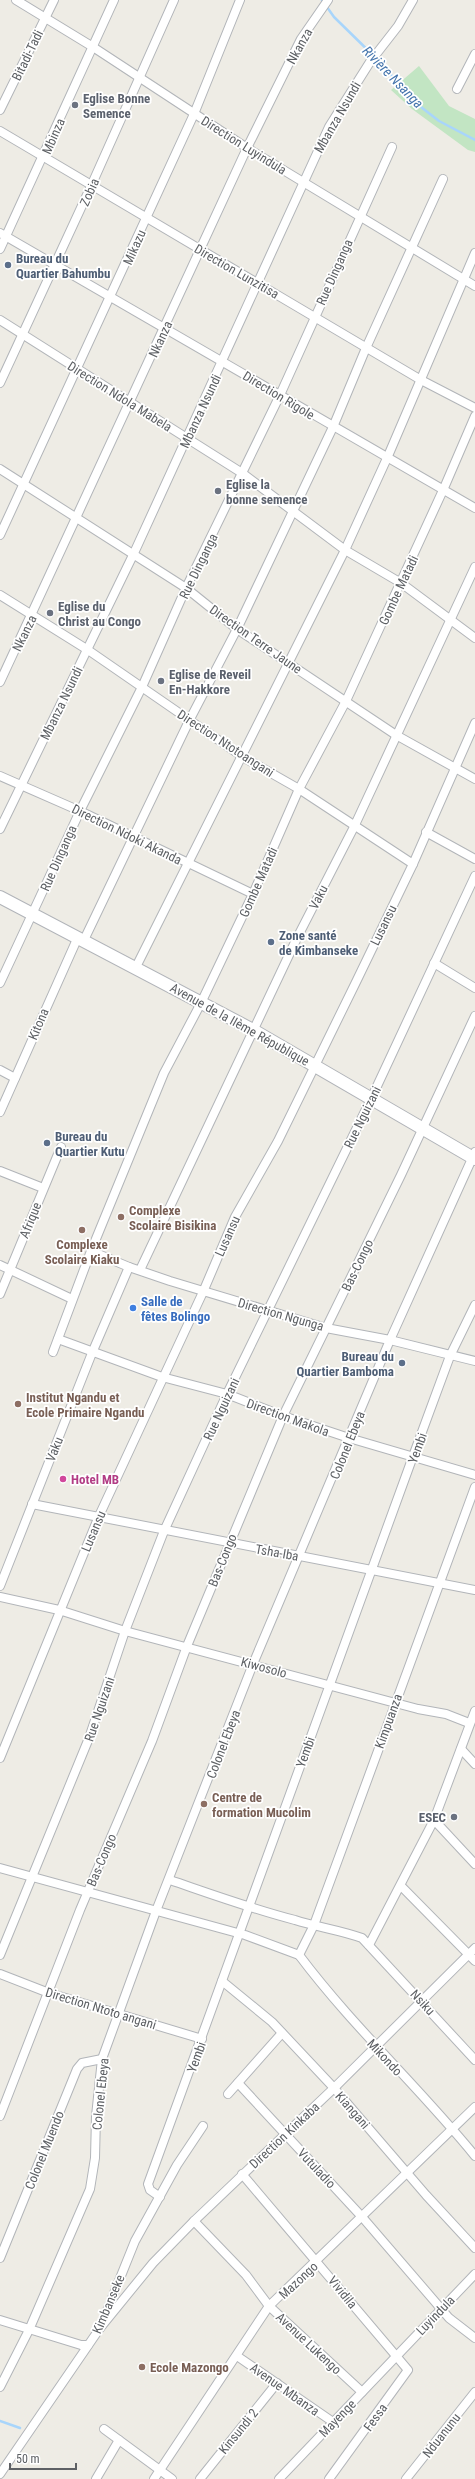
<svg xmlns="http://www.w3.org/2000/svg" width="475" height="2479" font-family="'Roboto Condensed',sans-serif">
<rect width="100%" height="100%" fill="#eeece5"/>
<polygon fill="#c2e5c3" points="419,66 449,106 475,119 475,152 468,150 412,109 391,90"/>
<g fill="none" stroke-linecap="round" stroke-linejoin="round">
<g stroke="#a8d5fb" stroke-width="2.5">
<polyline points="322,0 334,17 382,64 412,100 439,121 475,140"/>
<polyline points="0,2421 20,2428"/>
</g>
<defs>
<g id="street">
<polyline points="16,0 93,47 247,148 475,286"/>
<polyline points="457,89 475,54"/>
<polyline points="0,110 54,0"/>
<polyline points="0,131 421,380 475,408"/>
<polyline points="0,233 475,508"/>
<polyline points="0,249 114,0"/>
<polyline points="0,320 242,473 345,550 401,583 475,638"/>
<polyline points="0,383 92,184 174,0"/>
<polyline points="0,469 186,588 237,629 396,735 475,779"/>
<polyline points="0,535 194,114 240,0"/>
<polyline points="0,595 88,650 243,757 299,789 413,864"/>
<polyline points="0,682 247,148 301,39 328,0"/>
<polyline points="0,776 80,811 253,894"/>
<polyline points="0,829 134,553 329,127 370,62 398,26 413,0"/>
<polyline points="426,832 475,859"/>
<polyline points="84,940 189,721 237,629 333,427 366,348 443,179"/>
<polyline points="434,963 475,988"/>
<polyline points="136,967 345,550 388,456 475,253"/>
<polyline points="0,983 80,811 142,687 186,588 280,395 392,147"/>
<polyline points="0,1070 15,1078"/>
<polyline points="0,1112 78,937"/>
<polyline points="0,1171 43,1188"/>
<polyline points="91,1251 129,1267 170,1281 326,1328 390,1340 475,1361"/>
<polyline points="0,1265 72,1299"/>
<polyline points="140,1270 297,938 354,827 475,567"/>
<polyline points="0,1294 61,1147"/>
<polyline points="58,1339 162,1377 227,1394 283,1416 349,1438 475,1475"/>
<polyline points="53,1352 91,1251 164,1073 201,1003 253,894 299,789 346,701 444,488 475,416"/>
<polyline points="32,1504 475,1590"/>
<polyline points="0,1586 92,1353 129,1267"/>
<polyline points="0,1597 59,1610 125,1631 418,1709 446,1714 469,1723"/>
<polyline points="461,1749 475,1764"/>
<polyline points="0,1758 99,1516 203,1292 235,1217 278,1141 357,980 413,864 475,723"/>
<polyline points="434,1820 475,1864"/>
<polyline points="0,1868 245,1935 299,1955"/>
<path d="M170 1880C211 1894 252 1909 295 1920 317 1927 340 1930 362 1938L475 2060"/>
<polyline points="401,1886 475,1961"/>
<polyline points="369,1945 434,1820 475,1711"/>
<polyline points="0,1955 89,1738 125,1631 164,1531 227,1394 371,1099 475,876"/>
<polyline points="299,1955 314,1925 475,1487"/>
<path d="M299 1955C353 2027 419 2087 475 2156"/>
<polyline points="0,1974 49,1993 202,2039"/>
<polyline points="222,1981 272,2022 334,2088 426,2195 475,2248"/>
<polyline points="238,2083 363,2218 449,2318 475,2338"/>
<polyline points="228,2094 282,2033"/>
<polyline points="0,2116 80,1910 152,1741 187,1646 283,1416 401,1175 475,1016"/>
<polyline points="242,2174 408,2370 329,2479"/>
<polyline points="160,2197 150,2190 148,2184 412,1459 450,1356 475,1305"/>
<polyline points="194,2221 246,2275 269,2306 362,2392"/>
<polyline points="0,2258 77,2069 82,2063 102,2059"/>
<polyline points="0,2320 81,2345 88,2345"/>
<polyline points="100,2328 153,2263 194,2221 334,2088 475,1948"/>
<polyline points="237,2356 333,2422"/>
<polyline points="0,2387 29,2330 90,2189 95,2158 96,2116 102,2059 156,1911 253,1664 390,1340 475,1152"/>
<polyline points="104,2429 172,2479"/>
<polyline points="0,2474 100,2328 135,2241 177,2165 203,2126"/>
<polyline points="96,2479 119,2440"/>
<polyline points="154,2479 269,2306 475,2107"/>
<polyline points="200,2479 277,2383"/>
<polyline points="279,2479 475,2274"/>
<polyline points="406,2479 475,2392"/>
</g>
<polyline id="secondary" points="0,897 253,1030 475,1159"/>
</defs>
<use href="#street" stroke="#b2b5b9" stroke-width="10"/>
<use href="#secondary" stroke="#b1b4b9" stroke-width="14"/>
<use href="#street" stroke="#fff" stroke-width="8"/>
<use href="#secondary" stroke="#fff" stroke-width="12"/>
</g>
<g fill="#6b7280" stroke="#fff" stroke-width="1.5">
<circle cx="75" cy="105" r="4"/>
<circle cx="218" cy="491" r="4"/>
<circle cx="50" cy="613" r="4"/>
<circle cx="161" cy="681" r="4"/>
<circle cx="454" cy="1817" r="4"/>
</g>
<g fill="#5c6f8a" stroke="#fff" stroke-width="1.5">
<circle cx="8" cy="265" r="4"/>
<circle cx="271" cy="942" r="4"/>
<circle cx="47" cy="1143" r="4"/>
<circle cx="402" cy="1363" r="4"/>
</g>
<g fill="#8d6e63" stroke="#fff" stroke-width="1.5">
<circle cx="121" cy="1217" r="4"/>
<circle cx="82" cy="1230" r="4"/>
<circle cx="18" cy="1404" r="4"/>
<circle cx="204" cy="1804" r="4"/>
<circle cx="142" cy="2367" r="4"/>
</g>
<circle fill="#3f7fe0" stroke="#fff" stroke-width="1.5" cx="133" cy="1308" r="4"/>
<circle fill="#d1479c" stroke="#fff" stroke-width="1.5" cx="63" cy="1479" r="4"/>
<g text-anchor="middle" stroke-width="3.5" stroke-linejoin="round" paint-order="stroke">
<g font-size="13" fill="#5d6064" stroke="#fff">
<text transform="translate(299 46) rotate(-61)" y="5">Nkanza</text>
<text transform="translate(27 55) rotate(-64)" y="5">Bitadi-Tadi</text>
<text transform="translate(337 117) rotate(-60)" y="5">Mbanza Nsundi</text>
<text transform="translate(53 136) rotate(-66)" y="5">Mbinza</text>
<text transform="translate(244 145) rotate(32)" y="5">Direction Luyindula</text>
<text transform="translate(89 192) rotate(-66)" y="5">Zobia</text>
<text transform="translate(134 247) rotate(-66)" y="5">Mikazu</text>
<text transform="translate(237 271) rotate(30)" y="5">Direction Lunzitisa</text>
<text transform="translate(334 272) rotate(-66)" y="5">Rue Dinganga</text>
<text transform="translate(160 339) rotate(-65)" y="5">Nkanza</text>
<text transform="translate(279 395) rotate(31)" y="5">Direction Rigole</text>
<text transform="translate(120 396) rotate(32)" y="5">Direction Ndola Mabela</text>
<text transform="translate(200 411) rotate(-65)" y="5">Mbanza Nsundi</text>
<text transform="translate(198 566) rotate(-64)" y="5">Rue Dinganga</text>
<text transform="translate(398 590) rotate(-65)" y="5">Gombe Matadi</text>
<text transform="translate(24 633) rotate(-64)" y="5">Nkanza</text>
<text transform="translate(256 639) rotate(35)" y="5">Direction Terre Jaune</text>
<text transform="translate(61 703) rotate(-64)" y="5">Mbanza Nsundi</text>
<text transform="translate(226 743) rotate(33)" y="5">Direction Ntotoangani</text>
<text transform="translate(127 834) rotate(26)" y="5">Direction Ndoki Akanda</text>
<text transform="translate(58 858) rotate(-66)" y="5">Rue Dinganga</text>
<text transform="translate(258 882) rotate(-66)" y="5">Gombe Matadi</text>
<text transform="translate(318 897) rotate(-63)" y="5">Vaku</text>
<text transform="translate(383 925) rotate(-64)" y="5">Lusansu</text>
<text transform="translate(38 1024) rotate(-67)" y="5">Kitona</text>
<text transform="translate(240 1024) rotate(29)" y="5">Avenue de la IIème République</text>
<text transform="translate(362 1117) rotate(-64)" y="5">Rue Nguizani</text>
<text transform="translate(30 1220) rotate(-68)" y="5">Afrique</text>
<text transform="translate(227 1236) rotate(-66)" y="5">Lusansu</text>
<text transform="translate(357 1265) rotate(-64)" y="5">Bas-Congo</text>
<text transform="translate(281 1314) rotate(16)" y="5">Direction Ngunga</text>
<text transform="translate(221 1409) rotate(-65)" y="5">Rue Nguizani</text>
<text transform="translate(288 1417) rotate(20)" y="5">Direction Makola</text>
<text transform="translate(347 1445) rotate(-68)" y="5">Colonel Ebeya</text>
<text transform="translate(417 1448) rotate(-70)" y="5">Yembi</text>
<text transform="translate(54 1449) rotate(-68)" y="5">Vaku</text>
<text transform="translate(93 1531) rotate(-67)" y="5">Lusansu</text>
<text transform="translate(277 1552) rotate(10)" y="5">Tsha-Iba</text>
<text transform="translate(222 1560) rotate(-68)" y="5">Bas-Congo</text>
<text transform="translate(264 1667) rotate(15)" y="5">Kiwosolo</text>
<text transform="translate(99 1709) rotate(-71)" y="5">Rue Nguizani</text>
<text transform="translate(388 1721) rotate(-70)" y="5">Kimpuanza</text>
<text transform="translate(223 1744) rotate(-69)" y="5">Colonel Ebeya</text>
<text transform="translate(305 1752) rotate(-70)" y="5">Yembi</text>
<text transform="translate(101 1860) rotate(-67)" y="5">Bas-Congo</text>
<text transform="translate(423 2002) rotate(47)" y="5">Nsiku</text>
<text transform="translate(101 2008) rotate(17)" y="5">Direction Ntoto angani</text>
<text transform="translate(196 2057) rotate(-70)" y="5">Yembi</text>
<text transform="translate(385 2057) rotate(47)" y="5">Mikondo</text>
<text transform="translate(100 2094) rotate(-84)" y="5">Colonel Ebeya</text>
<text transform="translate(353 2110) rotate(49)" y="5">Kiangani</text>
<text transform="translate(284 2135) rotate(-43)" y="5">Direction Kinkaba</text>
<text transform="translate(44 2150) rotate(-68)" y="5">Colonel Muendo</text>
<text transform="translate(317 2168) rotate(47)" y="5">Vutuladio</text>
<text transform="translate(298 2280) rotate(-43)" y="5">Mazongo</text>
<text transform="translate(343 2292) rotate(51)" y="5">Vividila</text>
<text transform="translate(108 2304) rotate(-67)" y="5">Kimbanseke</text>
<text transform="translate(435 2315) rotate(-46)" y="5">Luyindula</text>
<text transform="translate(309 2343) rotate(43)" y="5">Avenue Lukengo</text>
<text transform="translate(285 2389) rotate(35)" y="5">Avenue Mbanza</text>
<text transform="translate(375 2417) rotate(-54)" y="5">Fessa</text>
<text transform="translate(337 2418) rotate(-46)" y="5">Mayenge</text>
<text transform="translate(238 2431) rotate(-51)" y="5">Kinsundi 2</text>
<text transform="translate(441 2435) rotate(-52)" y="5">Nduanunu</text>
</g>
<g font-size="13" font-weight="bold" fill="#5b616d" stroke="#fff" text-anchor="start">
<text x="83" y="103">Eglise Bonne<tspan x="83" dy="15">Semence</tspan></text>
<text x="226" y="489">Eglise la<tspan x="226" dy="15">bonne semence</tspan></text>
<text x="58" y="611">Eglise du<tspan x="58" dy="15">Christ au Congo</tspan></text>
<text x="169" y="679">Eglise de Reveil<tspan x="169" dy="15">En-Hakkore</tspan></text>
<text x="446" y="1822" text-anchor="end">ESEC</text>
</g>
<g font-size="13" font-weight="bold" fill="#4e5e75" stroke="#fff" text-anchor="start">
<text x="16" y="263">Bureau du<tspan x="16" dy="15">Quartier Bahumbu</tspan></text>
<text x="279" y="940">Zone santé<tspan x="279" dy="15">de Kimbanseke</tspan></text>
<text x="55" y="1141">Bureau du<tspan x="55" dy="15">Quartier Kutu</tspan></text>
<text x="394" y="1361" text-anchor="end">Bureau du<tspan x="394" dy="15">Quartier Bamboma</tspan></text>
</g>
<g font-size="13" font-weight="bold" fill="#785e54" stroke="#fff" text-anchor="start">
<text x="129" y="1215">Complexe<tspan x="129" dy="15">Scolaire Bisikina</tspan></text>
<text x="82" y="1249" text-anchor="middle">Complexe<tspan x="82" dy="15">Scolaire Kiaku</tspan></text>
<text x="26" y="1402">Institut Ngandu et<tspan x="26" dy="15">Ecole Primaire Ngandu</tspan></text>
<text x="212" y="1802">Centre de<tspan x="212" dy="15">formation Mucolim</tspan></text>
<text x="150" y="2372">Ecole Mazongo</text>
</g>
<g font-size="13" font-weight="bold" fill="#366cbe" stroke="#fff" text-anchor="start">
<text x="141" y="1306">Salle de<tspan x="141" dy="15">fêtes Bolingo</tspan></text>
</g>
<g font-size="13" font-weight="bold" fill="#b23c85" stroke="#fff" text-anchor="start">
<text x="71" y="1484">Hotel MB</text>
</g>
<g font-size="14" font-style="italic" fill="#4575ad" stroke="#fff">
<text transform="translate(393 77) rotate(46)" y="5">Rivière Nsanga</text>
</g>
</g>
<path d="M10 2463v6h66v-6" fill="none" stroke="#5d6064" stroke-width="2"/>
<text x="16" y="2463" font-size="12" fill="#5d6064" stroke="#ffffff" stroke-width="3" paint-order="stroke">50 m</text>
</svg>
